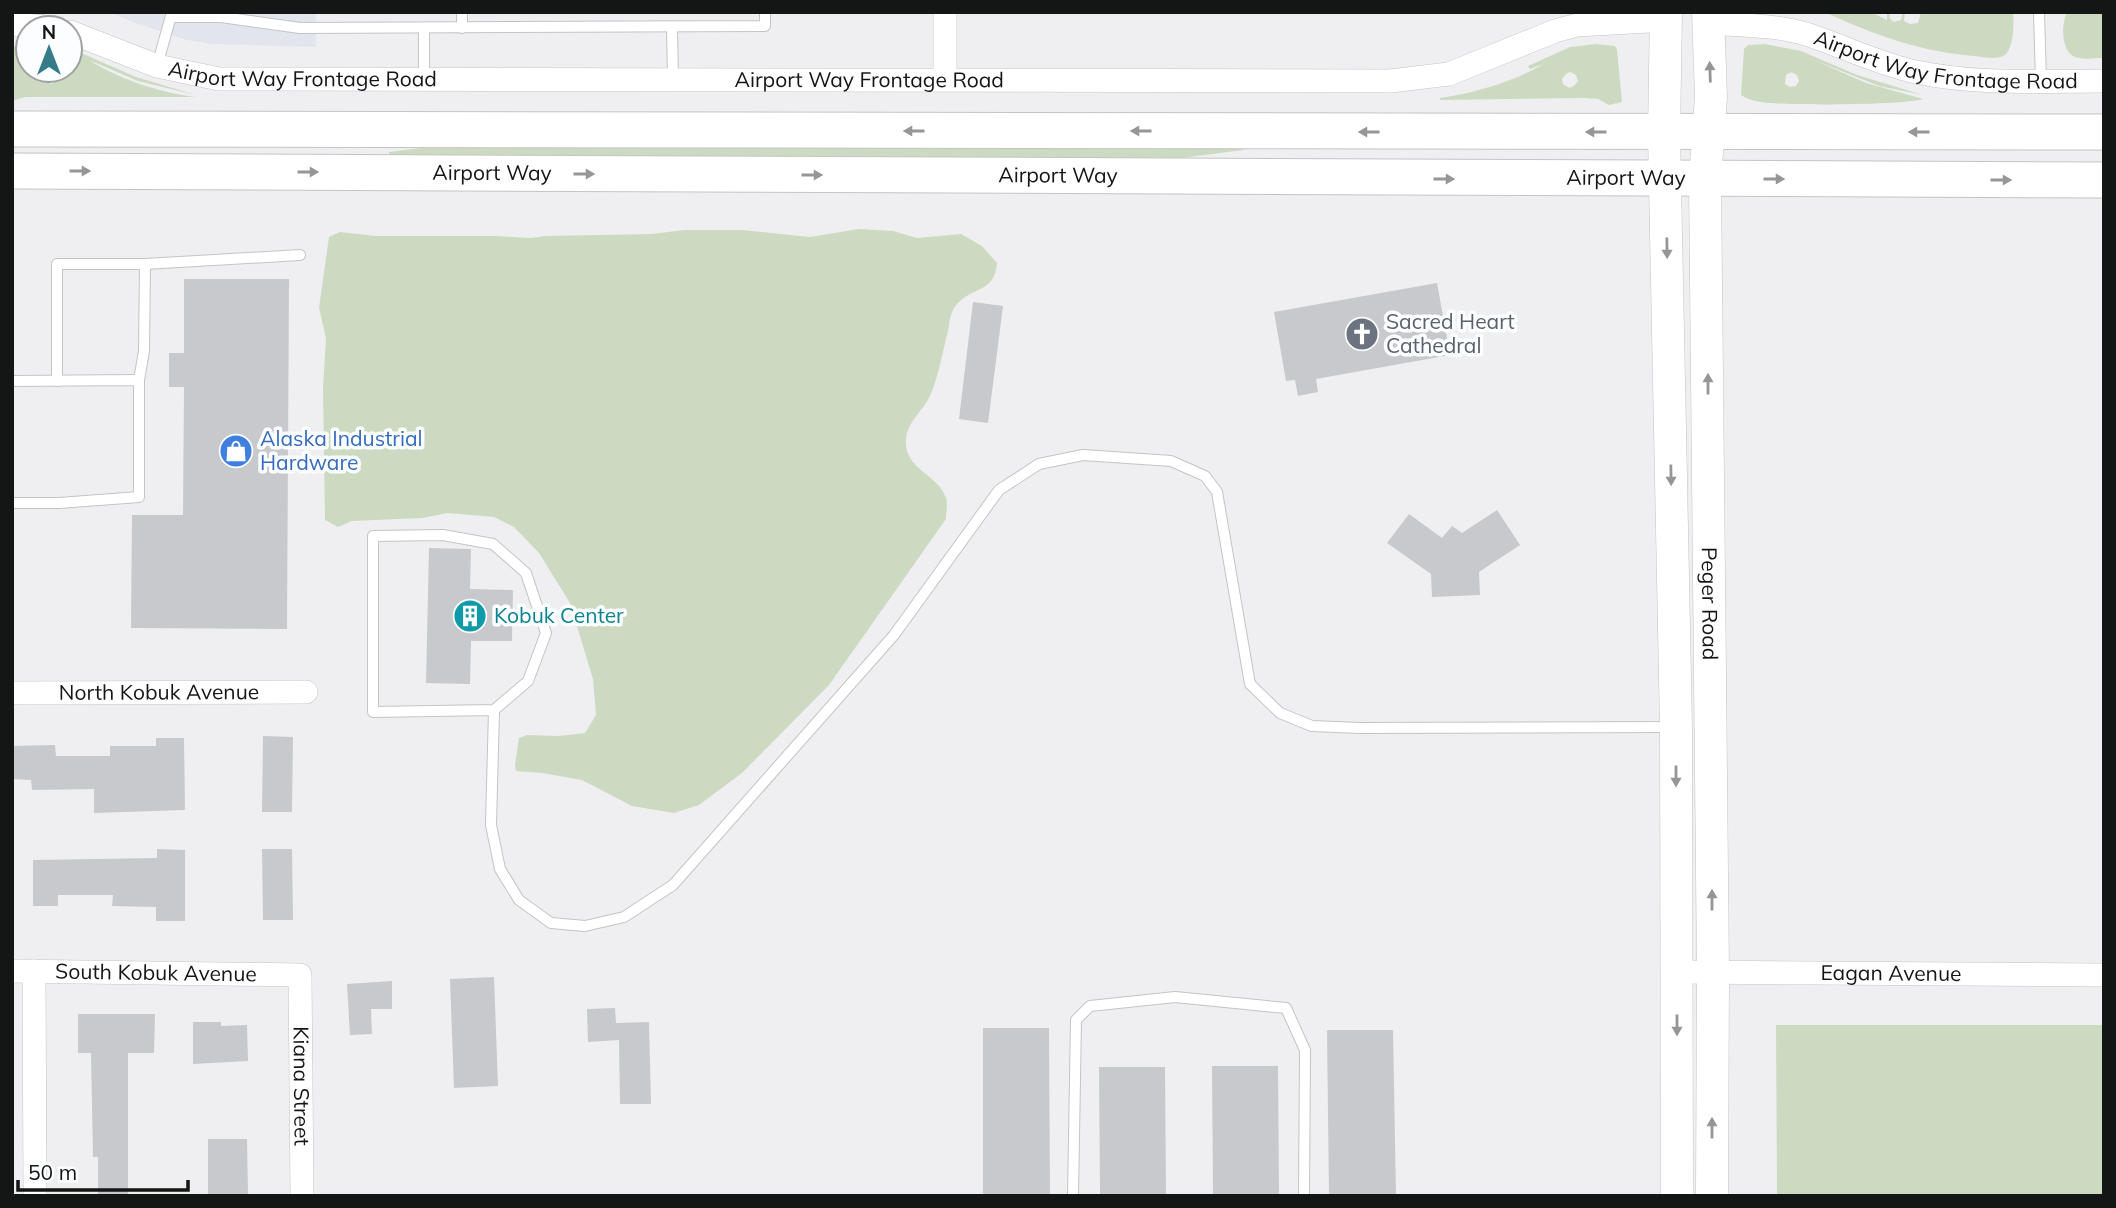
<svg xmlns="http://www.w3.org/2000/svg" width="2116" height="1208" font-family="Mulish,sans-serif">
<rect width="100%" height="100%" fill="#efeff2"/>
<polygon fill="#e2e4ee" points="110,12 316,12 316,47 213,44 187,40 135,23"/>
<g fill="#cddac2" fill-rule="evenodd">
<path d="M1824 12H1871L1887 20V13L1889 12 1890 19 1894 22 1901 20 1903 12H1905L1904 21 1910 24 1918 23 1921 12H2013C2014 24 2014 45 2006 54 1998 61 1984 57 1974 56 1920 52 1873 34 1824 12Z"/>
<path d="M2067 12H2104V58C2095 58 2083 60 2075 57 2061 51 2061 24 2067 12Z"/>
<path d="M1596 44 1615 46 1617 50 1622 102 1609 105 1598 99 1584 98 1440 100V98C1474 93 1514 82 1543 64L1530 69 1528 66 1570 47ZM1570 72 1576 75 1578 81 1574 86 1569 88 1563 84 1562 79 1566 74Z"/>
<path d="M1765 44 1801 51 1857 75 1923 95 1879 86 1814 60 1866 83 1923 99C1910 105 1780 106 1761 102 1754 101 1747 99 1741 95L1744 49 1748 45ZM1791 72 1797 75 1799 81 1796 86 1790 87 1785 84 1786 75Z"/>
<path d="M28 45V70H47L45 78 51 84 59 79 57 70H70V48L136 77 196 95 138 81 89 60C119 79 160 93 196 97H25L12 101V46Z"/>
<polygon points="1242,144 1243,150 1174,159 389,160 389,152 437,146"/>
<path d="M859 229 893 231 917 238 961 234 982 246 997 263C995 296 967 285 953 310 950 316 949 324 948 331 943 350 938 380 929 398 922 411 907 423 906 439 903 469 938 474 946 498 948 504 946 513 946 519L829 685 742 773 699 805 674 813 632 806 582 780 542 773 516 771 515 765 519 738 527 735 559 736 585 733 596 715 593 679 570 603 539 553 514 527 494 517 447 513 423 518 352 521 338 527 325 520 323 388 326 338 319 308 329 237 340 232 376 236H495L531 238 545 236 652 234 684 230H742L810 237Z"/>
<polygon points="1776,1025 2104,1025 2104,1196 1777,1196"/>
</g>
<g fill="#c8c9cc">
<polygon points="184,279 289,279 287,629 131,628 132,515 183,515 184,387 169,387 169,353 184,353"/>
<polygon points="1437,283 1450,355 1316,379 1318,392 1298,396 1295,380 1286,381 1274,312"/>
<polygon points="973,302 1003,306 988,423 959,419"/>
<polygon points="1497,510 1520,545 1479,572 1480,595 1432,597 1431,574 1387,543 1409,514 1442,538 1452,526 1462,533"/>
<polygon points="429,548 471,549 470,589 513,590 512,641 471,641 470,684 426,683"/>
<polygon points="263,736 293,737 292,812 262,812"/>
<polygon points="156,738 184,738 185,810 94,813 94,789 32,790 31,780 12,779 12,746 55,745 56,756 110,756 110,746 156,746"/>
<polygon points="157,849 185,850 185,921 156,921 156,907 112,906 113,895 58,895 58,906 33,906 33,860 157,858"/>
<polygon points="262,849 292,849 293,920 263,920"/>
<polygon points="494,977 498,1086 454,1088 450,979"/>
<polygon points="392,981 392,1009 371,1009 372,1034 350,1035 347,984"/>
<polygon points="615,1008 616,1023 649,1022 651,1104 620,1104 619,1040 588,1042 587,1009"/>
<polygon points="78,1014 155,1014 154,1053 128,1053 128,1196 98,1196 98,1157 93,1157 91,1053 78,1053"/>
<polygon points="193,1022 221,1022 221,1026 247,1025 248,1061 193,1064"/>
<polygon points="983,1028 1049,1028 1050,1196 983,1196"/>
<polygon points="1327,1030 1393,1030 1396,1196 1329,1196"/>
<polygon points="1212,1066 1278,1066 1279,1196 1213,1196"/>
<polygon points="1099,1067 1165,1067 1166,1196 1100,1196"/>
<polygon points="208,1139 247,1139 248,1196 208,1196"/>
</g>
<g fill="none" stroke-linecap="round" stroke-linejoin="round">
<defs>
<g id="service">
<polyline points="462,12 462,28"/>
<polyline points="2039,12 2041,81"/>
<polyline points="172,17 221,17 300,28 765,26 765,12"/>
<polyline points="672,27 673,80"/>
<polyline points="424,28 424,80"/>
<polyline points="157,66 172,12"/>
<polyline points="145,264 300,255"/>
<polyline points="12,381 139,380 139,497 59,503 12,503"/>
<polyline points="57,381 57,264 145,264 144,351 139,380"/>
<polyline points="494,710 373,712 373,536 443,535 493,544 526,573 546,633 528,681 494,710 491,825 500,869 519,900 551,923 585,926 624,917 673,885 894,635 999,490 1039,464 1083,455 1171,461 1205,476 1217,492 1250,684 1280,713 1312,726 1359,728 1674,727"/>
<polyline points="1073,1196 1076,1020 1090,1006 1175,997 1286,1008 1305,1050 1304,1196"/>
</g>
<g id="minor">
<polyline points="945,12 945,79"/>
<path id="s1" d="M1708 23C1742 25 1777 25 1809 35 1845 47 1879 64 1916 72 1978 85 2041 81 2104 81"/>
<polyline points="12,24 57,28"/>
<path id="s2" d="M70 32 157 66 219 79 1390 81 1449 74 1555 31 1577 25 1666 20"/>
<path id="s3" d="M12 693 306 692"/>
<path id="s4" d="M12 971 300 975 302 1196"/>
<polyline points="34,971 35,1196"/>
<path id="s5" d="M1677 972 2104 975"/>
</g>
<g id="secondary">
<polyline points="1666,12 1664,133 1676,727 1677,1196"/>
<path id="s6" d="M1708 12 1711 97 1705 180 1713 972 1712 1196"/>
</g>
<g id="primary">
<polyline points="12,129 2104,132"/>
<path id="s7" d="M12 171 2104 180"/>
</g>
</defs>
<use href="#service" stroke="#c4c4c7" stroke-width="12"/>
<use href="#minor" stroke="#c4c4c7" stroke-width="24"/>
<use href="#secondary" stroke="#c4c4c7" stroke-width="33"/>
<use href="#primary" stroke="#c4c4c7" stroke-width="37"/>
<use href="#service" stroke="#fff" stroke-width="10"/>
<use href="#minor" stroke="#fff" stroke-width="23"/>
<use href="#secondary" stroke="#fff" stroke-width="32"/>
<use href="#primary" stroke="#fff" stroke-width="35"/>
</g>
<defs><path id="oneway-solid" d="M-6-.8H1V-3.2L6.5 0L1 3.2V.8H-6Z" transform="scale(1.75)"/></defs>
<g fill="#959696">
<use href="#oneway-solid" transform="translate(1710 72) rotate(-92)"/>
<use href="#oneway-solid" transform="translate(914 131) rotate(-180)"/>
<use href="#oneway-solid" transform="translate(1141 131) rotate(-180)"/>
<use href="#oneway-solid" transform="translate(1369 132) rotate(-180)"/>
<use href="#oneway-solid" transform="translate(1596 132) rotate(-180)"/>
<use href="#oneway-solid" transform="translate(1919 132) rotate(180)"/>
<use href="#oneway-solid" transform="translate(80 171)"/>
<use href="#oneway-solid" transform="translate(308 172)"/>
<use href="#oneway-solid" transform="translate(584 174)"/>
<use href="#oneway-solid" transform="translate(812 175)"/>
<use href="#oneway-solid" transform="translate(1444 179)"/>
<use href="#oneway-solid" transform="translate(1774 179)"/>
<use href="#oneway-solid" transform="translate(2001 180)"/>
<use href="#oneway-solid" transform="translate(1667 248) rotate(89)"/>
<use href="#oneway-solid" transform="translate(1708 384) rotate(-90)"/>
<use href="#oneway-solid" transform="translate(1671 475) rotate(89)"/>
<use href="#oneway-solid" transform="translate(1676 776) rotate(90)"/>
<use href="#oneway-solid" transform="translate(1712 900) rotate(-90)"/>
<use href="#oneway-solid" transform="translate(1677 1025) rotate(90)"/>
<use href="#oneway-solid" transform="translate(1712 1128) rotate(-90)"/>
</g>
<defs>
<symbol id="church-disc" viewBox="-11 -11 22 22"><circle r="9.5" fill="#6b7280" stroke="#fcfdff"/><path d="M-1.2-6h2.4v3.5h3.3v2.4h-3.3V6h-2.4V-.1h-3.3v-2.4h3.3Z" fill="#fff"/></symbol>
<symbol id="shop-disc" viewBox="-11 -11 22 22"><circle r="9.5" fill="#3f7fe0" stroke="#fcfdff"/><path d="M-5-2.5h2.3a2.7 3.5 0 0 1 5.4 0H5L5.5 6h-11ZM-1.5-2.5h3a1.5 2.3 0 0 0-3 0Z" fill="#fff"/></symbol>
<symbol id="building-disc" viewBox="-11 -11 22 22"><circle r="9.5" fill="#0f9aa8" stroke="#fcfdff"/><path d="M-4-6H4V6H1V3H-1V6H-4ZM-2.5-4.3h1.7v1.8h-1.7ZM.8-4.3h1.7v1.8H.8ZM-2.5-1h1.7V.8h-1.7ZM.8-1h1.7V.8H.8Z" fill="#fff"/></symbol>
</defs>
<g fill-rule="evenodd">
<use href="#church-disc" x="1343" y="315" width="38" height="38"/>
<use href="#shop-disc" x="217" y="432" width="38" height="38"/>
<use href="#building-disc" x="451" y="597" width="38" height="38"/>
</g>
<g text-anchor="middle" stroke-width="7" stroke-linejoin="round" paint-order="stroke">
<g font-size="21" fill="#141515" stroke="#fcfdff">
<text dy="7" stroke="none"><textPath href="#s1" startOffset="243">Airport Way Frontage Road</textPath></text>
<text dy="7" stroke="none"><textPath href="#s2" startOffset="240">Airport Way Frontage Road</textPath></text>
<text dy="7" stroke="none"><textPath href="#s2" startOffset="807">Airport Way Frontage Road</textPath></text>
<text dy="7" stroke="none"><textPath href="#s7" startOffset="480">Airport Way</textPath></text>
<text dy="7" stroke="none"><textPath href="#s7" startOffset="1046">Airport Way</textPath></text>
<text dy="7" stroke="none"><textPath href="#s7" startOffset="1614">Airport Way</textPath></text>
<text dy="7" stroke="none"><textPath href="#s6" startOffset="592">Peger Road</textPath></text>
<text dy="7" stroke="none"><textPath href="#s3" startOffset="147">North Kobuk Avenue</textPath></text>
<text dy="7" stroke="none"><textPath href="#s4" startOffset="144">South Kobuk Avenue</textPath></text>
<text dy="7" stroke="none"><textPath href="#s5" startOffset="214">Eagan Avenue</textPath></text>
<text dy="7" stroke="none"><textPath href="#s4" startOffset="399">Kiana Street</textPath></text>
</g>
<g font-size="21" fill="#5b616d" stroke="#fcfdff" text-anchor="start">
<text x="1386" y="329">Sacred Heart<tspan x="1386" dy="24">Cathedral</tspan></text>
</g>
<g font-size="21" fill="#366cbe" stroke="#fcfdff" text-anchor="start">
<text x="260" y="446">Alaska Industrial<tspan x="260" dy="24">Hardware</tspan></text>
</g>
<g font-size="21" fill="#0d838f" stroke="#fcfdff" text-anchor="start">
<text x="494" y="623">Kobuk Center</text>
</g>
</g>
<rect width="2116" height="1208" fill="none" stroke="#141515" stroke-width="28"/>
<g transform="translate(49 49)"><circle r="33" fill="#fcfdff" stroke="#9fa0a1" stroke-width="2"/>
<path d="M0-5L12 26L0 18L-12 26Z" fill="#367b89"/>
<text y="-10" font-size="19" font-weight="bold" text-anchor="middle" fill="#141515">N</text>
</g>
<path d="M18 1180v10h170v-10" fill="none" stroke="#141515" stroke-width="3.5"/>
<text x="28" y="1180" font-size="21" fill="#141515" stroke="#fcfdff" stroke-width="5" paint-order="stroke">50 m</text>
</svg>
